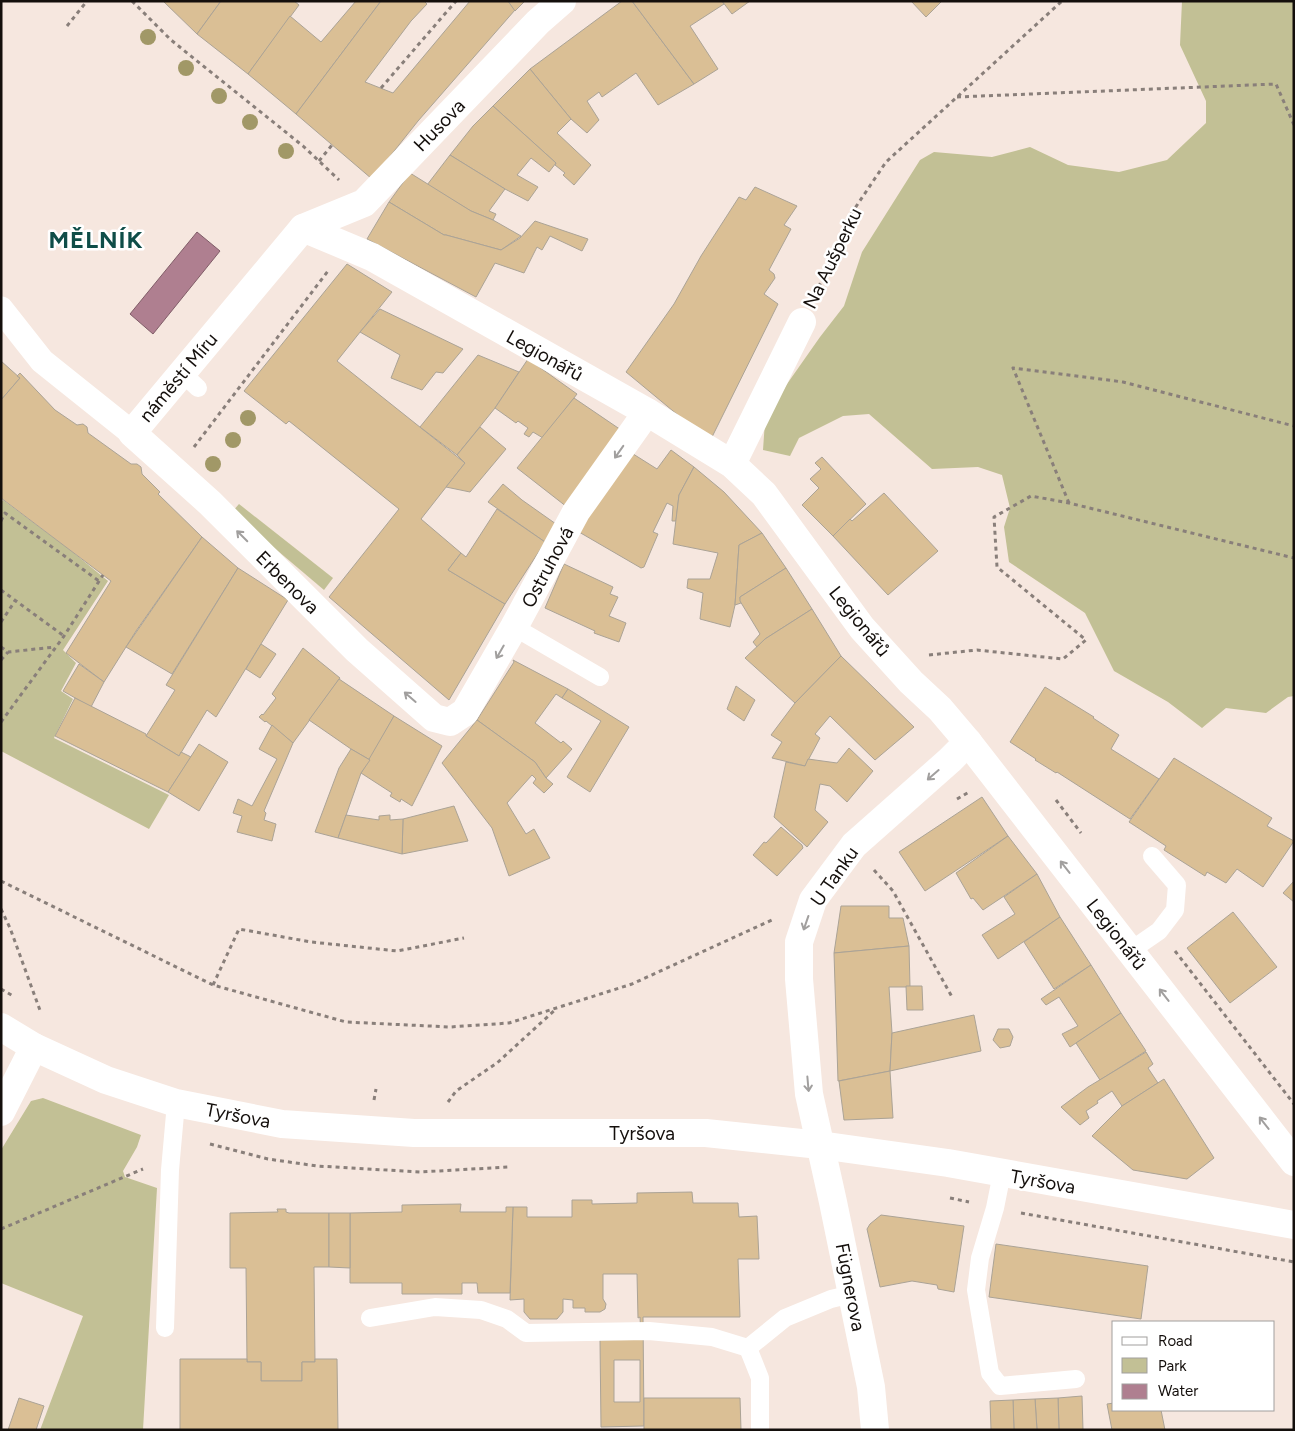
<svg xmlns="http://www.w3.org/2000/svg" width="1295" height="1431" font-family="Figtree,sans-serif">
<rect width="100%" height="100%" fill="#f6e7df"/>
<g fill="#c2c095">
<polygon points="1182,1 1294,1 1294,696 1288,697 1266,713 1226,708 1202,728 1168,702 1114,671 1085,613 1009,562 1004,527 1010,508 1002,475 978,467 932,469 869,414 843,416 799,438 790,456 763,450 765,421 787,384 820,337 844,306 862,252 920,160 934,152 992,157 1030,147 1068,165 1119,172 1167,160 1206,123 1206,101 1180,45"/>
<polygon points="3,500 69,549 108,581 63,650 76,663 61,691 73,699 54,738 169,795 149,829 1,751 1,502"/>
<polygon points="239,504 333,578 324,590 232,512"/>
<polygon points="43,1098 141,1135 137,1147 123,1171 125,1177 157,1188 143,1430 40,1430 83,1316 1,1283 1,1150 31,1101"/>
</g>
<polygon fill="#af7f90" stroke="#805d68" points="197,232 220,251 153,334 130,314"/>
<g fill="#dabf95" stroke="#aba396" fill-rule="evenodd">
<polygon points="163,1 221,1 197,34"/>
<polygon points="221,1 294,1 299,5 248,74 197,34"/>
<polygon points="356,1 381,1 296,114 248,74 290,16 321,42"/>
<polygon points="381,1 424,1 427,4 411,21 365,82 393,93 470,1 508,1 515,10 418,121 372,179 296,114"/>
<polygon points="508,1 525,1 515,11"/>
<polygon points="622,1 632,1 694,84 658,105 636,73 602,97 599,92 587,101 599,120 587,133 571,119 530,69"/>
<polygon points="632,1 722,1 724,4 690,26 718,69 694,84"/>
<polygon points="722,1 750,1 732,14"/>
<polygon points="911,1 942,1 926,17"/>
<polygon points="530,69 571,119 557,133 591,165 574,185 563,175 565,173 555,165 556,163 493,106"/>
<polygon points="493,106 556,163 549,172 531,158 517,175 538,187 528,201 505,189 450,155 473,126"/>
<polygon points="450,155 505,189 489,211 496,214 493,220 471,211 427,185"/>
<polygon points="410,173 471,211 493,220 521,236 501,250 446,235 444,235 389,202"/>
<polygon points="755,187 797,206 784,225 791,229 769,270 774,274 775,278 764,294 778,304 711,439 708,440 626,372 674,304 701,256 739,197 746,200"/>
<polygon points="389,202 444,235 446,235 501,250 520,238 535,221 588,239 582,251 550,236 542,250 537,247 524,273 495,263 476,297 367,239"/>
<polygon points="347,264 392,292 337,361 465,463 421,519 461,553 448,570 505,604 449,700 329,597 399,509 289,421 286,424 244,391"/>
<polygon points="380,309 463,349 443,373 436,372 422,390 391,378 400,355 360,332"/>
<polygon points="478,355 519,372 495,408 457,455 420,427"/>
<polygon points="528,359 577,394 543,438 533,432 529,437 524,434 528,428 518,421 516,423 495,408"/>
<polygon points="1,361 20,378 1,400"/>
<polygon points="20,373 55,410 77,425 83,424 87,427 88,433 131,464 137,464 141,467 142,474 160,492 158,494 202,537 136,631 104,682 66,653 111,581 1,498 1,400 20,378 17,376"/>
<polygon points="574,398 624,432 567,507 517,468"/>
<polygon points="480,427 506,449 470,492 446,487 465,463 457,455"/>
<polygon points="671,450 694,467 679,495 676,521 672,521 673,506 667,503 653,532 658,534 644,567 641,568 579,532 630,452 657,469"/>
<polygon points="822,457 866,504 833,536 802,505 819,488 810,479 821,469 815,463"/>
<polygon points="694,467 724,492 762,533 739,545 735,605 730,627 700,619 703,593 687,588 688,579 710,579 718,553 673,544 679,495"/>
<polygon points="503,484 522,500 556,524 545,542 488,502"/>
<polygon points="884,493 938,551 888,595 833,536 850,519 852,521"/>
<polygon points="497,509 545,542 505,604 448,570 461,553 466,557"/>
<polygon points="762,533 786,568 740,597 741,603 735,605 739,545"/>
<polygon points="202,537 238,568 172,674 126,647"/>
<polygon points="564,564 613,587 610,594 618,597 609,616 626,623 619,642 594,633 595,631 545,608"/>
<polygon points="238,568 288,600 216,717 207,710 179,756 146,736 175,690 166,685"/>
<polygon points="786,568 812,609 765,639 757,647 753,642 760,634 740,601 740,597"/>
<polygon points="812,609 841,656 795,703 745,658 765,639"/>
<polygon points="261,644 276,654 260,678 246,669"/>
<polygon points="303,648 340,678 293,743 266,721 265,722 259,717 262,714 263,715 276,698 272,694"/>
<polygon points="841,656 914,727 875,760 830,716 815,734 820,738 805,766 772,758 782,742 771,735 795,703"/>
<polygon points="513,660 568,689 562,698 556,694 535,723 561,743 563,741 572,749 546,778 535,762 477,720 514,662"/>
<polygon points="79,664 104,682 91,707 63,691"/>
<polygon points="339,679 394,716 370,760 351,749 309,720"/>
<polygon points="736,686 755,700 744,721 727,709"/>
<polygon points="1045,687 1094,717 1093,718 1119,735 1111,749 1159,779 1130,819 1057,772 1056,773 1035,760 1036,759 1010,742"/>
<polygon points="568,689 629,727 590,792 567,777 601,721 562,698"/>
<polygon points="75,698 146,734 146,736 179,756 181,752 191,757 168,792 55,736"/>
<polygon points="394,716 442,746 412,806 401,799 400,802 390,796 392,793 361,773"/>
<polygon points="477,720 535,762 546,778 553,784 544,793 533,783 536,779 532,775 507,803 526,834 534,829 550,858 509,876 492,828 442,763"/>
<polygon points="272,725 293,743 264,811 266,813 264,820 276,824 272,841 237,832 242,816 233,813 238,799 252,806 277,759 259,749"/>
<polygon points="199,744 228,762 199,811 168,792"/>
<polygon points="849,748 873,771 847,802 830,786 820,784 815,810 828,822 807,847 774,817 786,762 805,766 808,759 837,763"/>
<polygon points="351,749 370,760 361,773 338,838 315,832 339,768"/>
<polygon points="1174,758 1272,818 1267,826 1294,841 1263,887 1237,869 1226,883 1207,872 1205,876 1164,850 1166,846 1129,822"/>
<polygon points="982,797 1008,836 925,891 899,852"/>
<polygon points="454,806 468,841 402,854 403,819"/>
<polygon points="346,815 379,820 379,816 390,815 390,820 403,819 402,854 338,838"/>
<polygon points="781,827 802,845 803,848 777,876 753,855 764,842 766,843"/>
<polygon points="1008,836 1037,874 983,910 973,898 971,899 956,873"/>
<polygon points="1037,874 1060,917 998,959 982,935 1015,914 1004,897"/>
<polygon points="1294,881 1294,902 1283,893"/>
<polygon points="841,906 889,906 889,918 903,918 909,946 834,953"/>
<polygon points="1233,912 1277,967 1230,1003 1187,948"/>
<polygon points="1060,917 1091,965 1054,989 1024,942"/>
<polygon points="909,946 910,987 889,987 892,1033 890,1071 838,1081 834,953"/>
<polygon points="1091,965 1121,1013 1070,1047 1062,1034 1078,1026 1059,997 1046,1005 1041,999"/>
<polygon points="906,986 922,986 923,1010 907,1010"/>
<polygon points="1121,1013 1146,1051 1100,1080 1076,1043"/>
<polygon points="974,1015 981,1051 890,1071 892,1033"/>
<polygon points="998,1029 1009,1029 1013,1037 1010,1046 1000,1048 993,1040"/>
<polygon points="1146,1052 1153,1064 1148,1068 1158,1083 1122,1106 1112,1091 1097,1101 1098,1103 1086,1111 1089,1118 1080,1125 1061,1107 1088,1087"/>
<polygon points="890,1071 893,1118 844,1120 839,1081"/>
<polygon points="1164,1079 1214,1158 1187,1179 1133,1170 1092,1136 1122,1106"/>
<path d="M692 1192 693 1203H738L739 1217 757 1216 759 1259H738L740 1317H643L644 1426 601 1427 600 1340 641 1339 640 1317 638 1318 637 1274H603V1299L606 1304 605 1309 600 1312H585V1308H573V1300L563 1299V1312L557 1319H530L524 1312V1299L510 1300 513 1207H527V1217H572V1200H592V1204L637 1203V1193ZM614 1360H640V1402H614Z"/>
<polygon points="461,1204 460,1212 506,1212 506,1207 513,1207 510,1293 478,1293 477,1283 462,1283 462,1294 402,1294 402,1283 350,1283 350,1213 402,1212 402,1205"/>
<polygon points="277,1209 286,1209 286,1212 289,1213 329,1213 329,1267 314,1267 315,1362 302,1362 302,1381 261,1381 261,1362 247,1362 246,1268 230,1268 230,1213 278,1212"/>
<polygon points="329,1213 350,1213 350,1268 329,1267"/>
<polygon points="881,1215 964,1226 954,1292 938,1289 937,1285 912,1281 880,1287 867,1229 870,1224"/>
<polygon points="996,1244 1148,1266 1141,1319 989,1297"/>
<polygon points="180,1359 247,1359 247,1362 261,1362 261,1381 302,1381 302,1362 315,1362 315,1359 337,1359 338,1430 180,1430"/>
<polygon points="1082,1396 1083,1430 1059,1430 1058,1398"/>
<polygon points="19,1398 44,1406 36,1430 8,1430"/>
<polygon points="644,1398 740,1398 741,1430 644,1430"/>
<polygon points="1058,1398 1059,1430 1037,1430 1035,1399"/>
<polygon points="1035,1399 1037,1430 1014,1430 1013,1400"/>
<polygon points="1013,1400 1014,1430 991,1430 990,1401"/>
<polygon points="1114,1403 1114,1410 1161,1410 1165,1430 1112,1430 1107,1404"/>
</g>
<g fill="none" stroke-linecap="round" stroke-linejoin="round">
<g stroke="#897f7a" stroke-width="3" stroke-dasharray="4 4" stroke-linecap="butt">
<polyline points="132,1 171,40 303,146 339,180"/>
<polyline points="67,26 87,1"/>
<polyline points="381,88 456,1"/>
<polyline points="957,97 1276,84 1294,125"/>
<polyline points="319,161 332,145"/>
<polyline points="815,294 832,260 847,220 886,162 1062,1"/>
<polyline points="194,447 328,271"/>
<polyline points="1069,503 1013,368 1123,382 1294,426"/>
<polyline points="1,521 5,513 99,581"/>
<polyline points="1,590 64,636"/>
<polyline points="1,622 15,601"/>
<polyline points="1,647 8,652 55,647"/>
<polyline points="929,655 977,650 1063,659 1086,640 997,567 994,517 1031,496 1069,503 1294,558"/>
<polyline points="1,660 8,652"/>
<polyline points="1,722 64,636 103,575"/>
<polyline points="957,799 969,792"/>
<polyline points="1056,800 1081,833"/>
<polyline points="874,870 893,891 952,997"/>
<polyline points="1,881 213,985 346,1022 450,1027 509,1023 632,984 774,919"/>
<polyline points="1,909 10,928 41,1013"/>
<polyline points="1175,951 1294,1104"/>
<polyline points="213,985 239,929 311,942 397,951 464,938"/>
<polyline points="1,989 13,996"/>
<polyline points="374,1100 376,1089"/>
<polyline points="448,1102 456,1091 497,1063 556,1009"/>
<polyline points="210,1144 268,1159 317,1166 420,1172 508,1167"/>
<polyline points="950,1198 969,1202"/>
<polyline points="1021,1213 1294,1262"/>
<polyline points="1,1229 143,1169"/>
</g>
<g stroke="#fff" stroke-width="18">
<polyline points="182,373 198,388"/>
<polyline points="514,627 600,677"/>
<polyline points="1130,951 1159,931 1175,910 1177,885 1152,856"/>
<polyline points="1002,1173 995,1208 980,1258 976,1290 990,1373 1000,1386 1076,1379"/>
<polyline points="370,1318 435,1307 481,1310 507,1319 526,1333 649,1331 712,1337 748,1348"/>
<polyline points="165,1328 170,1170 176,1103"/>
<polyline points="748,1348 785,1318 831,1299 852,1294"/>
<polyline points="748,1348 760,1378 760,1430"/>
</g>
<polyline stroke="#fff" stroke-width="25" points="1,309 42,361 132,433"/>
<g stroke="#fff" stroke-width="28">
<polyline points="562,1 538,22 364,203 303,228 132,433 210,503 357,650 434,718 450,722 465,712 514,627 576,512 647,412"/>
<polyline points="303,228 372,257 647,412 732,464 764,494 862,628 911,682 940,709 968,742 1294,1162"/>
<polyline points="732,464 802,322"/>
<polyline points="1,1027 34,1047 106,1080 176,1103 282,1124 414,1133 706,1133 820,1145"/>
<polyline points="1,1112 34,1047"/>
<polyline points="875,1430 871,1387 833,1202 809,1094 799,979 799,942 813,900 854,845 950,760 968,742"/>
</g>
<polyline stroke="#fff" stroke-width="28" points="820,1145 948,1163 1294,1225"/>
</g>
<g fill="#a19867">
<circle cx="148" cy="37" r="8"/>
<circle cx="186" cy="68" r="8"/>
<circle cx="219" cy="96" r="8"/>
<circle cx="250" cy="122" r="8"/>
<circle cx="286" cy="151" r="8"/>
<circle cx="248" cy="418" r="8"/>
<circle cx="233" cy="440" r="8"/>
<circle cx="213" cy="464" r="8"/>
</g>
<defs><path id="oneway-shaft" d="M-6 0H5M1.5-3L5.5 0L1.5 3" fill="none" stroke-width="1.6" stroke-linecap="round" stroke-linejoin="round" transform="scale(1.25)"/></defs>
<g stroke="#a19f9e">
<use href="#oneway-shaft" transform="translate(619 452) rotate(125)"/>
<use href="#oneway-shaft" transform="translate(242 536) rotate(-135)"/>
<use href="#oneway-shaft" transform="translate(500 652) rotate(120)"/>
<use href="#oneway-shaft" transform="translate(410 697) rotate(-139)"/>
<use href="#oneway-shaft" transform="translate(933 775) rotate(139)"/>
<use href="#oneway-shaft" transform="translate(1065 867) rotate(-128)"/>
<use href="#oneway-shaft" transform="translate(806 923) rotate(109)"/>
<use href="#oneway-shaft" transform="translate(1164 995) rotate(-128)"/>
<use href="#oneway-shaft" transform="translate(808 1084) rotate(85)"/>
<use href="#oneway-shaft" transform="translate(1264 1123) rotate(-128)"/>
</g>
<g text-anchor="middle" stroke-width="5" stroke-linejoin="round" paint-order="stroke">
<g font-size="19" fill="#140f0c" stroke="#fff">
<text transform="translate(439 125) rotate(-46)" y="7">Husova</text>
<text transform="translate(832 258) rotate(-64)" y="7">Na Aušperku</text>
<text transform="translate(545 355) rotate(29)" y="7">Legionářů</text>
<text transform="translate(178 377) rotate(-50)" y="7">náměstí Míru</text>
<text transform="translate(547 567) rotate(-62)" y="7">Ostruhová</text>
<text transform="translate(288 582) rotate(45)" y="7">Erbenova</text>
<text transform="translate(860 621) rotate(51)" y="7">Legionářů</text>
<text transform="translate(834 876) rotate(-55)" y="7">U Tanku</text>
<text transform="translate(1117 934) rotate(52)" y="7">Legionářů</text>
<text transform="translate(238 1115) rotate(11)" y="7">Tyršova</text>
<text x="642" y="1140">Tyršova</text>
<text transform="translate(1043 1181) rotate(10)" y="7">Tyršova</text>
<text transform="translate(851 1287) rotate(79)" y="7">Fügnerova</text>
</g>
<g font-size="24" font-weight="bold" letter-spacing="1" fill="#0f4d48" stroke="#fff">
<text x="96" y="248">MĚLNÍK</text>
</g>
</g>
<rect width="1295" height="1431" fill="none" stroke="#140f0c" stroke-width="5"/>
<rect x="1112" y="1321" width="162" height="90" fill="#ffffff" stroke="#a19f9e"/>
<rect x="1122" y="1337" width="25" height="8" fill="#ffffff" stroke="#a19f9e"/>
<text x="1158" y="1346" font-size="15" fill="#140f0c">Road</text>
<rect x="1122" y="1358" width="25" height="15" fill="#c2c095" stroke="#a19f9e"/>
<text x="1158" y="1371" font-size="15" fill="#140f0c">Park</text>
<rect x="1122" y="1384" width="25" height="15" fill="#af7f90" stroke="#a19f9e"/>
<text x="1158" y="1396" font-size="15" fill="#140f0c">Water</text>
</svg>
